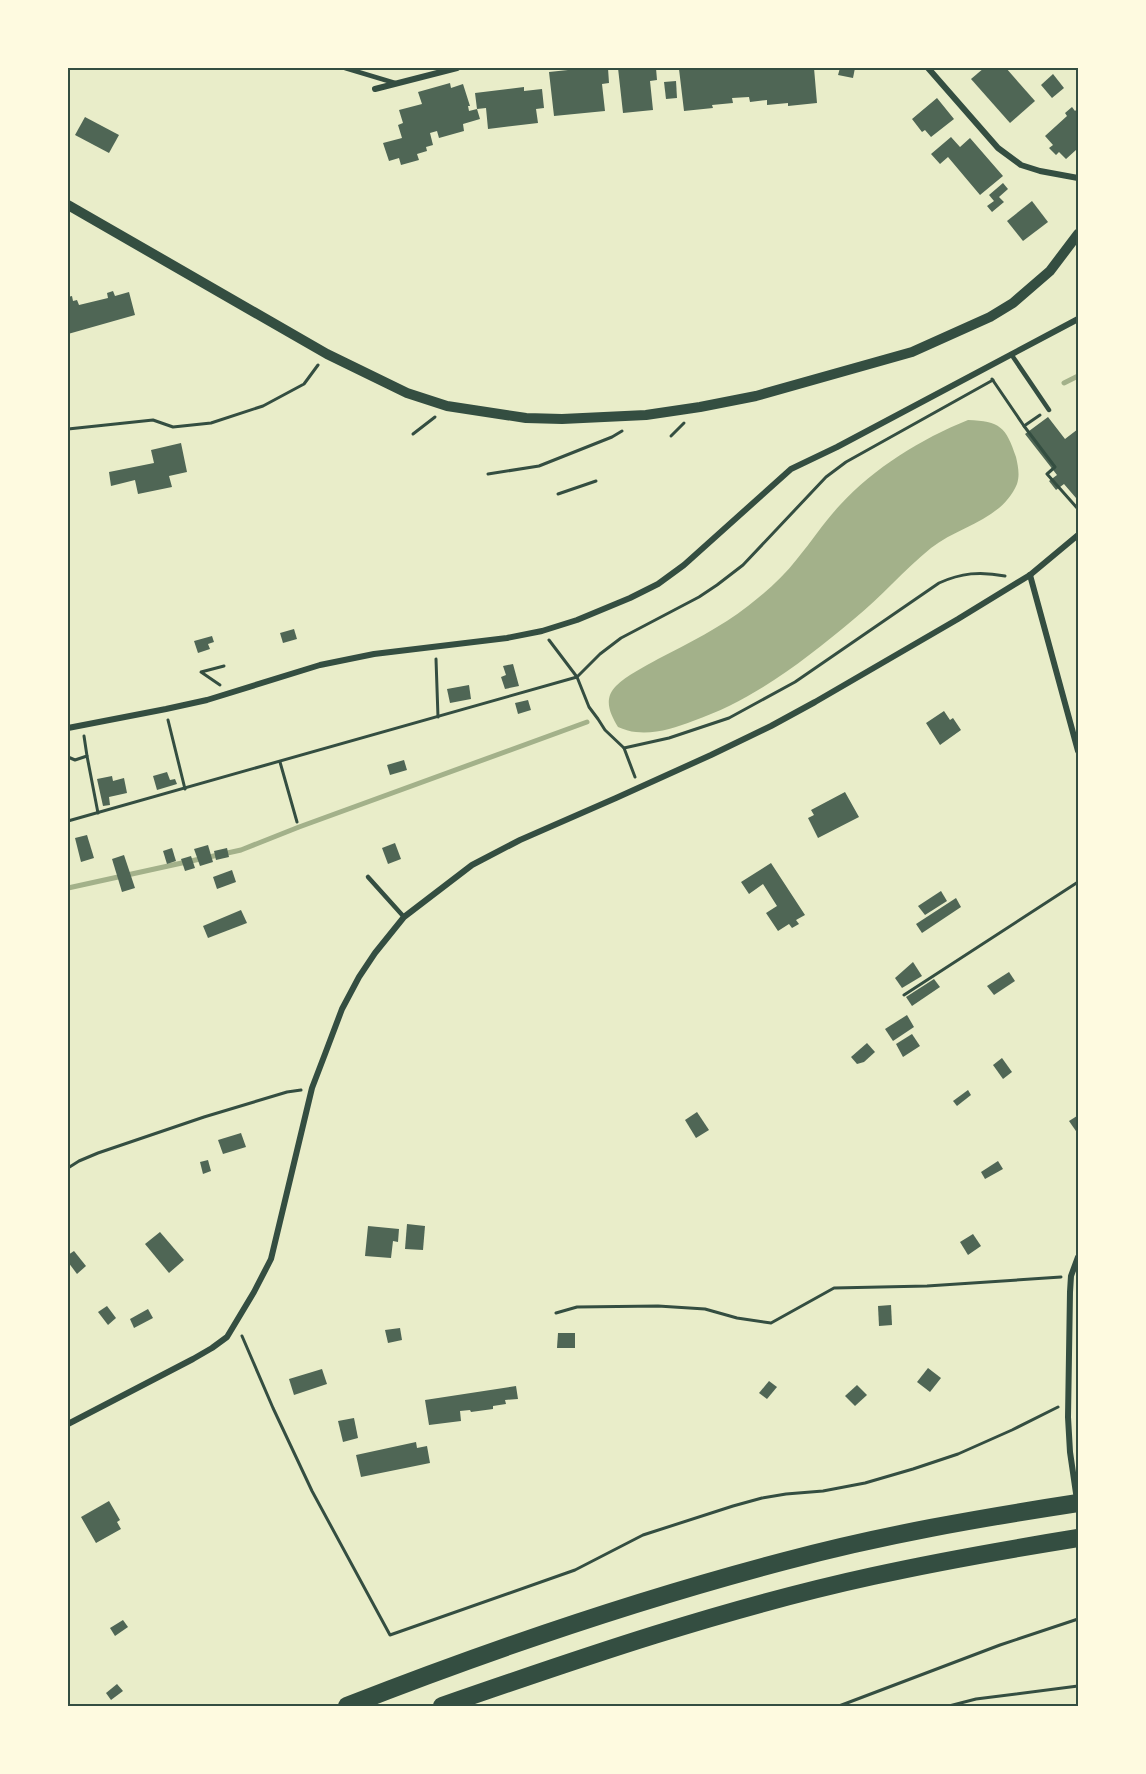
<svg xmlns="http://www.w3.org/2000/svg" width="1146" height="1774" font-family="'Nunito Sans',sans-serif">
<rect width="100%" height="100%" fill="#e9edc9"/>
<path fill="#a3b18a" d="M968 420C1000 421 1006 427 1016 457 1018 466 1020 475 1017 484 1002 520 959 526 931 548 904 570 881 597 854 619 805 660 754 700 693 721 675 728 656 734 636 732 630 732 624 729 618 727 610 714 603 699 616 686 627 675 644 667 658 659 689 643 721 627 748 606 766 592 783 577 797 559 812 541 824 522 840 505 874 468 921 439 968 420Z"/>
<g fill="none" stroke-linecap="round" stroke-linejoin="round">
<g stroke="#a3b18a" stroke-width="5">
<polyline points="1064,383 1078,376"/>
<polyline points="68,888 241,850 299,827 587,722"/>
</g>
</g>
<g fill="#4f6655">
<polygon points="587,68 608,68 609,83 602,84 605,111 554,116 549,72"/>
<polygon points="618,68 656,68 657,80 650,81 653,110 623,113"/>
<polygon points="682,68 814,68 817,103 788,106 788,103 767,105 767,100 750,102 749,97 732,98 733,103 712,105 713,108 684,111 679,69 682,69"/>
<polygon points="840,68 855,68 853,78 838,75"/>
<polygon points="984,68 1006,68 1035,101 1010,123 971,79"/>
<polygon points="1053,74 1064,88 1052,98 1041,85"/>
<polygon points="676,81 677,98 666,99 664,82"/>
<polygon points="450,83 451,88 463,84 470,106 468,106 469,111 477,109 475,93 524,87 524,91 542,89 544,108 536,109 538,123 488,129 486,108 477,109 480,119 463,124 464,131 439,138 437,131 430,133 433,145 426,147 427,151 417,154 419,160 401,165 399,158 389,161 383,143 402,138 398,125 403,123 399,110 422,104 418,92"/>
<polygon points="937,98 954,119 931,137 925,130 922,132 912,119"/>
<polygon points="1072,107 1075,111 1078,108 1078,152 1076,150 1066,159 1059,152 1056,155 1049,148 1053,145 1045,136 1067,116 1065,113"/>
<polygon points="85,117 119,135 109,153 75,135"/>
<polygon points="951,137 960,147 970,138 1003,176 980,195 948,157 940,164 931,154"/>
<polygon points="1003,183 1008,189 999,197 1004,202 992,212 987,206 994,201 989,195"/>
<polygon points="1032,201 1048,222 1023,241 1007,221"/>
<polygon points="113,291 115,296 129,292 135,315 68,334 68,297 72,296 73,301 77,300 79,305 108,298 107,293"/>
<polygon points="1048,417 1065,439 1078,429 1078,496 1076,498 1064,484 1056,490 1049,481 1057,475 1025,434"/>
<polygon points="181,443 187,472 169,476 172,487 138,494 135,480 111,486 109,472 154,463 151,450"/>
<polygon points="294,629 297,639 283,643 280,633"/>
<polygon points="212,636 214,642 208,644 210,649 198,653 194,641"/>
<polygon points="513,664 519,686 505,689 501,677 506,675 503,666"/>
<polygon points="469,685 471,699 450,703 447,689"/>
<polygon points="528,700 531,710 518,714 515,703"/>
<polygon points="944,711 950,720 953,718 961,730 940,745 926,723"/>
<polygon points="404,760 407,770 390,775 387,765"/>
<polygon points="167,772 170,780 175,779 177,784 157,790 153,776"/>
<polygon points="112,776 113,781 124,778 127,793 109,797 110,805 103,806 97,779"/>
<polygon points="845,792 859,817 818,838 808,818 814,815 811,810"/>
<polygon points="87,835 94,858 81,862 75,838"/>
<polygon points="395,843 401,859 388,864 382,848"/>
<polygon points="208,845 213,862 200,866 194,849"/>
<polygon points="172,848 176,861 167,864 163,851"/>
<polygon points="227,848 229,857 216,860 214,851"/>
<polygon points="124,855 135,888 122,892 112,859"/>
<polygon points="191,856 195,868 185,871 181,859"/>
<polygon points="771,863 805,915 796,920 799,924 792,928 789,924 778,931 766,913 777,906 763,884 749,894 741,882"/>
<polygon points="232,870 236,882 217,889 213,877"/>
<polygon points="941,891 947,901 925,915 918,906"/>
<polygon points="956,898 961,907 922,933 916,924"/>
<polygon points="241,910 247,923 208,938 203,926"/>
<polygon points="913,962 922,976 902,988 895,978"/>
<polygon points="1009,972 1015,981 994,995 987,986"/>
<polygon points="934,979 940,987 912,1006 906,997"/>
<polygon points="907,1015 914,1027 893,1041 885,1029"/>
<polygon points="912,1034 920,1046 903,1057 896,1044"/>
<polygon points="867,1043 875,1052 864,1062 857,1064 851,1057"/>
<polygon points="1002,1058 1012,1072 1003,1079 993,1065"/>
<polygon points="968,1090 971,1095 957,1106 953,1101"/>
<polygon points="697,1112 709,1130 696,1138 685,1120"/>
<polygon points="1077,1116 1078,1118 1078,1134 1069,1121"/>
<polygon points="241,1133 246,1147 223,1154 218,1140"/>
<polygon points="208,1160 211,1171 203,1174 200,1162"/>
<polygon points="998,1161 1003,1169 985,1179 981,1172"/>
<polygon points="407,1224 425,1226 423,1250 405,1249"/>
<polygon points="368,1226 399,1229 398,1242 393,1241 391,1258 365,1256"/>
<polygon points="160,1232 184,1260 169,1273 145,1244"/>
<polygon points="973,1234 981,1246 968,1255 960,1242"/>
<polygon points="74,1251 86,1266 77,1274 68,1262 68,1255"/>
<polygon points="891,1305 892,1325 879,1326 878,1306"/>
<polygon points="107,1306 116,1318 108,1325 98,1312"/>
<polygon points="148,1309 153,1318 134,1328 130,1319"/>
<polygon points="400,1328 402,1340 388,1343 385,1330"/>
<polygon points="558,1333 575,1333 575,1348 557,1348"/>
<polygon points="928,1368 941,1378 930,1392 917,1382"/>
<polygon points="322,1369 327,1384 294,1395 289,1379"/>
<polygon points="769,1381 777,1387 767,1399 759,1393"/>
<polygon points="857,1385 867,1395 855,1406 845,1396"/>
<polygon points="516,1386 518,1399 505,1400 506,1404 493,1406 493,1409 471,1412 470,1410 460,1411 461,1421 429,1425 425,1400"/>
<polygon points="354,1418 358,1438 343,1442 338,1421"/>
<polygon points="416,1442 417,1448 427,1446 430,1463 361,1477 356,1455"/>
<polygon points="109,1501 120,1520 117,1522 121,1529 96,1543 81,1517"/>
<polygon points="123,1620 128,1627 115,1636 110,1628"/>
<polygon points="117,1684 123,1691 111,1700 106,1693"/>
</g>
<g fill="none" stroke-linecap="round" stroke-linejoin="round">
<g stroke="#344e41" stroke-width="3">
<polyline points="992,379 1024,426 1055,467 1047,474 1078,509"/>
<polyline points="1024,426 1040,415"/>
<polyline points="68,429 153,420 173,427 211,423 263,406 304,384 318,365"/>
<polyline points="413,434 435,417"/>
<polyline points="671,436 684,423"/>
<polyline points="488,474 539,466 612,437 622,431"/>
<polyline points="558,494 596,481"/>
<polyline points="549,640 577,677 589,707 598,719 605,730 624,748 635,777"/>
<polyline points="436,659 438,717"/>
<polyline points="220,685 201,672 224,666"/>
<polyline points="168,720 185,789"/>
<path d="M624 748 669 738 729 718 795 682 939 583C961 573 980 571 1005 576"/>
<polyline points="87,756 98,813"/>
<polyline points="68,757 75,760 87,756 84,736"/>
<polyline points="280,762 297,822"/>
<polyline points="68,821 577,677 600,654 621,638 699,597 717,585 743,565 826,477 846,462 993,380"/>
<polyline points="904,995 1078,882"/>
<polyline points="68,1168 79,1161 98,1153 204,1117 287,1092 301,1090"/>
<polyline points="556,1313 577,1307 658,1306 705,1309 737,1318 771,1323 834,1288 927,1286 1061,1277"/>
<polyline points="242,1336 273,1408 312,1491 390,1635 575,1570 643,1535 733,1506 762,1498 786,1494 823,1491 865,1483 913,1469 958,1454 1012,1430 1058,1407"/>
<polyline points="839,1706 1000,1645 1078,1619"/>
<polyline points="949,1706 976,1699 1078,1686"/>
</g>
<g stroke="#344e41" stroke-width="4.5">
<polyline points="345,68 395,83"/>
<polyline points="1011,354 1049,410"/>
<polyline points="368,877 404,917"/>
</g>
<g stroke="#344e41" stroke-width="6">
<polyline points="928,68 998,148 1021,165 1040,171 1078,178"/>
<polyline points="375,89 457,68"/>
<polyline points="1030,575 1078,751"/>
<polyline points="68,728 166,709 207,700 320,665 374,654 507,638 542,631 577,620 630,598 658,584 684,565 791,469 837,447 1078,319"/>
<polyline points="68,1424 193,1359 212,1348 227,1337 254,1292 271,1259 312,1088 325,1054 342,1009 359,977 375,953 404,917 472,865 520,840 616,798 711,755 771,726 815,702 958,619 1030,575 1078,535"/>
<polyline points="1077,1500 1070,1452 1068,1417 1070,1292 1071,1276 1078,1257"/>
</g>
<polyline stroke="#344e41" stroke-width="10" points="68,205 327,354 407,393 447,406 526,418 562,419 646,415 700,407 756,396 912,352 990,317 1013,303 1050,271 1078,234"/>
<g stroke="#344e41" stroke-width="18">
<path d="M347 1706C490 1650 637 1600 785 1561 882 1535 980 1518 1078 1503"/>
<path d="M442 1706C583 1657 726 1608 873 1576 941 1561 1010 1549 1078 1538"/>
</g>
</g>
<rect width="1146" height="1774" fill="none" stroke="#fefae0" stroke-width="138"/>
<rect x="69" y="69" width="1008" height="1636" fill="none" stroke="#344e41" stroke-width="2"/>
</svg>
